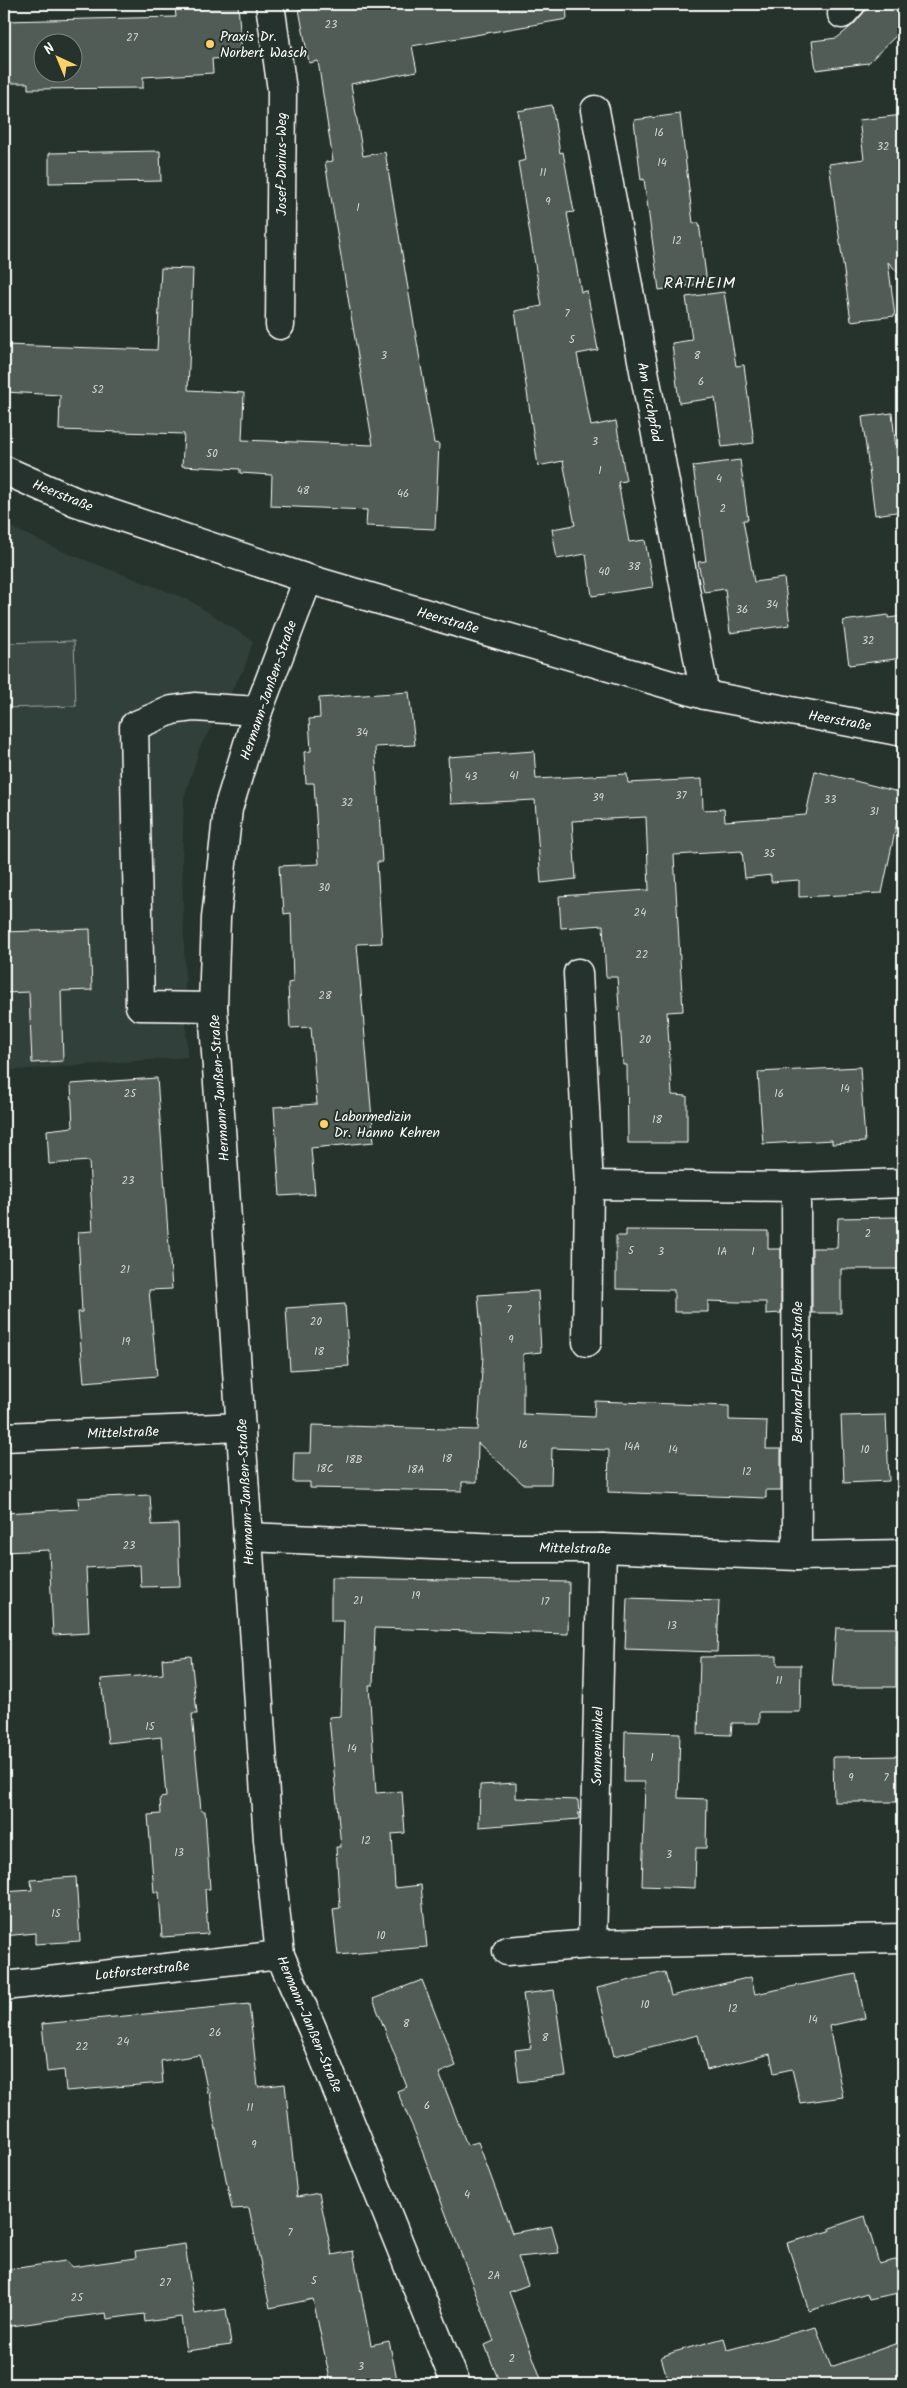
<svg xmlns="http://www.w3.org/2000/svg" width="907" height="2388" font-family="Kalam,sans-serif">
<rect width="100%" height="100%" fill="#26332d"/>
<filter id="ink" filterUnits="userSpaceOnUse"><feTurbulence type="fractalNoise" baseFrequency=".02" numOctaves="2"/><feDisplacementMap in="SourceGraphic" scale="10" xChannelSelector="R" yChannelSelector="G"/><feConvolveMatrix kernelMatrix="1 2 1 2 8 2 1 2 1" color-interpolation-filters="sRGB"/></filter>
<g filter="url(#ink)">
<polygon fill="#333f3a" points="4,524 62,551 189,600 253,641 245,667 200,747 184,798 182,864 187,1057 4,1071"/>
<polygon fill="#3e4944" stroke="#9ea4a2" points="74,641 76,706 4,708 4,643"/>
<g fill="#515c57" stroke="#fff" fill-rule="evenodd">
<path d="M238 4 242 57 212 59 213 73 143 77V88L28 89V83H4V21L176 17 175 8ZM42 42H72V72H42Z"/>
<polygon points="335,4 566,4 567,19 412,46 417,71 351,84 363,156 385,152 434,443 439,444 435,529 366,526 367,510 271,506 272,475 240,473 240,469 182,466 184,434 59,430 60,395 4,392 4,345 157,350 161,268 193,269 188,390 244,393 242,440 373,445 325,162 333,161 318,61 309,63 299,9"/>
<polygon points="871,4 903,4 903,29 868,63 816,70 812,41 837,38 854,24"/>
<polygon points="552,105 560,153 563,152 574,212 567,213 581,292 587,291 598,350 577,354 591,426 616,421 626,481 618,482 629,542 645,540 653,587 592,596 586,554 557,559 552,529 575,525 563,461 538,466 515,311 542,306 518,162 526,160 518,111"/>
<polygon points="680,114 693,223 699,223 707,283 659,290 644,179 641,180 634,120"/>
<polygon points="903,115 903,278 888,262 895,316 851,321 829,164 864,159 859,120"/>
<polygon points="160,151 161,181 49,183 49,153"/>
<polygon points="724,292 736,366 744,365 754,443 722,447 715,398 679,403 672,343 692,340 686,297"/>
<polygon points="892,413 903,511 875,515 862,417"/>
<polygon points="740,460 748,520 743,520 754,582 784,578 790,625 730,633 725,589 704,592 698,562 706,561 693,466"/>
<polygon points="888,615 888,618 903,616 903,658 849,665 843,621"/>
<polygon points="409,692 415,745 375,747 382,862 377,862 382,943 357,944 374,1142 311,1148 315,1194 280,1196 274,1107 317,1104 311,1027 290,1028 288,983 293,982 291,913 284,914 283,898 281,898 279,866 319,864 314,783 306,783 304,752 311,751 309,719 320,718 319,698"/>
<polygon points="534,751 536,779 627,774 628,783 702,779 703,810 724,809 725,821 806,815 815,771 903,793 882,893 799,897 799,880 771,882 771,875 745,878 742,851 674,855 683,1011 667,1012 672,1095 687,1096 687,1143 628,1143 627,1065 623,1065 617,977 606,977 603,925 561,928 559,896 649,890 646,817 572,821 576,879 541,883 535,800 451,804 448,757"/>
<polygon points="90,929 92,990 61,991 63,1061 32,1063 29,992 4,993 4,932"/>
<polygon points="860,1067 865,1142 832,1144 832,1140 763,1144 758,1072"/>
<polygon points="157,1078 172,1289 149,1290 157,1376 84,1382 78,1312 82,1312 78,1232 93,1231 89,1161 49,1164 47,1130 73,1127 71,1084"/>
<polygon points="899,1217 899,1269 841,1269 841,1313 812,1313 812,1248 837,1248 838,1218"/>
<polygon points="626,1230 768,1231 768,1249 781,1249 781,1313 766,1314 766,1302 737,1302 708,1301 708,1312 674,1312 674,1290 616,1289 616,1236 626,1236"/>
<polygon points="538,1291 541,1352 523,1354 523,1414 594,1417 595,1401 729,1406 729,1420 767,1421 766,1449 781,1449 781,1490 766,1490 766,1498 608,1492 609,1450 552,1448 551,1484 523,1484 478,1443 477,1482 462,1482 462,1491 310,1488 310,1482 293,1482 294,1453 311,1453 312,1425 478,1430 483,1356 478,1295"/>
<polygon points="345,1304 349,1366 290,1370 286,1308"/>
<polygon points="886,1415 889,1481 844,1483 841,1416"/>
<polygon points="150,1495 152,1525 178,1524 180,1586 141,1587 140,1565 86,1568 89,1633 53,1635 49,1550 4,1552 4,1513 79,1509 78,1498"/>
<polygon points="331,1578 569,1582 568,1634 375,1628 373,1685 369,1685 376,1793 402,1791 405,1833 392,1834 395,1888 421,1885 427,1947 338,1955 333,1909 340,1908 336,1847 341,1847 329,1717 341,1716 344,1621 331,1621"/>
<polygon points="627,1598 719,1601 717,1652 625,1649"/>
<polygon points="836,1628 896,1628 896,1687 832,1687"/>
<polygon points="191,1656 197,1714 192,1714 201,1811 205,1811 210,1889 205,1889 208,1934 162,1937 159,1892 154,1892 148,1815 161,1814 160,1798 166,1797 161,1737 108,1743 101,1679 163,1674 162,1659"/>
<polygon points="777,1656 777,1665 801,1665 800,1712 759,1712 759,1723 732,1723 731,1735 698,1734 700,1657"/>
<polygon points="625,1731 680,1733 678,1798 707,1799 706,1848 696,1848 695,1888 642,1886 645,1782 624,1782"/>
<polygon points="903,1756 903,1802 834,1802 833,1757"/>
<polygon points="516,1783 516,1798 578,1800 579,1819 479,1827 480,1785"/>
<polygon points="76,1877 80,1941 35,1944 35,1933 4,1936 4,1892 32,1890 31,1880"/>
<polygon points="665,1972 671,1996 751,1977 755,1994 856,1974 865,2018 829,2026 843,2097 800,2103 792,2069 774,2073 770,2054 707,2070 698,2035 614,2056 597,1988"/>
<polygon points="422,1980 456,2066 439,2073 467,2145 478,2142 512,2233 552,2226 559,2253 518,2257 528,2285 509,2292 543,2384 500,2384 485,2345 494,2341 416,2135 397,2091 407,2087 373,1999"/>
<polygon points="554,1990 566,2076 519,2082 515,2050 531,2048 523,1994"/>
<polygon points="249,2004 258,2087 285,2084 297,2197 319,2193 332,2255 353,2251 371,2345 389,2341 398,2384 331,2384 313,2299 270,2308 249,2208 232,2209 214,2120 210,2092 208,2093 200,2055 161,2061 163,2083 66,2091 64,2070 47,2072 42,2024"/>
<polygon points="865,2216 879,2264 903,2258 903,2292 869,2299 867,2293 809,2311 787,2243 830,2231 830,2228"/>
<polygon points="185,2244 195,2314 226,2309 231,2345 186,2351 181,2317 145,2322 144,2314 107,2319 106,2313 4,2327 4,2290 9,2290 5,2270 65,2261 72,2267 136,2258 135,2251"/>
<polygon points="816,2327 831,2367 903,2341 903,2384 669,2384 661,2357 674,2352 724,2338 727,2350"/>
</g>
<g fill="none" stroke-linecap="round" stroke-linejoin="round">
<defs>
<g id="minor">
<polyline points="270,4 282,90 280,325"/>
<polyline points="842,14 851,4"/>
<polyline points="595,110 705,695"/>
<polyline points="308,579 258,711 228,809 216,918 213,1007 268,1840 280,1955 312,2028 456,2384"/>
<polyline points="578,973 589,1185 587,1342"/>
<polyline points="213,1007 140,1006 134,726 172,710 194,707 258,711"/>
<polyline points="589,1185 796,1187 903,1183"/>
<polyline points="796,1187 797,1556"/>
<polyline points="4,1437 241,1427"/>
<polyline points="247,1537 502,1548 602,1548 797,1556 903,1554"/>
<polyline points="592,1944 602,1548"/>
<polyline points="507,1951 592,1944 903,1938"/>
<polyline points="4,1986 280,1955"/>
</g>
<polyline id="major" points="4,470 76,502 308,579 705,695 903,732"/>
</defs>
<use href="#minor" stroke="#fff" stroke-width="31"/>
<use href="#major" stroke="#fff" stroke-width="31"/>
<use href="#minor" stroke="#26332d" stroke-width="28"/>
<use href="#major" stroke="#26332d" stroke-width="28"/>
</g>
</g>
<g fill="#ffd166" stroke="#26332d" stroke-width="2">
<circle cx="210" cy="44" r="5"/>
<circle cx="324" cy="1124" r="5"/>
</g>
<g text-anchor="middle" stroke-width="4" stroke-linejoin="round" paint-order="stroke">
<g font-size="11" fill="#d4d6d5">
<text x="331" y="28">23</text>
<text x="132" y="41">27</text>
<text x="659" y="136">16</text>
<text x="883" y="150">32</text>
<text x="662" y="166">14</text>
<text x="543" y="176">11</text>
<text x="548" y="205">9</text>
<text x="358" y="211">1</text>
<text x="677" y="244">12</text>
<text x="567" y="317">7</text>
<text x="572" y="343">5</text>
<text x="384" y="359">3</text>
<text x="697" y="359">8</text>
<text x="701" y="385">6</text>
<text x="98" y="393">52</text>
<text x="595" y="445">3</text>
<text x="212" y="457">50</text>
<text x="600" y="474">1</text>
<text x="719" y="482">4</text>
<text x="303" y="494">48</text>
<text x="403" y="497">46</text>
<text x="723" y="512">2</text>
<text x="634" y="570">38</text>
<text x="604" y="575">40</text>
<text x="772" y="608">34</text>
<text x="742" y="613">36</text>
<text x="868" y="644">32</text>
<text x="362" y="736">34</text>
<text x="514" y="779">41</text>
<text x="471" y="780">43</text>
<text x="681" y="799">37</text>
<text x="598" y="801">39</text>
<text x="830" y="803">33</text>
<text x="347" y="806">32</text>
<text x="874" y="815">31</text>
<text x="769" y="857">35</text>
<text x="324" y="891">30</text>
<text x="640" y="916">24</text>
<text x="642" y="958">22</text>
<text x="325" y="999">28</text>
<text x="645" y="1043">20</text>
<text x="845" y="1092">14</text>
<text x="130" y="1097">25</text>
<text x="779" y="1097">16</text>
<text x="657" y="1123">18</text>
<text x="128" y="1184">23</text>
<text x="868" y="1237">2</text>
<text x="631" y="1254">5</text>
<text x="661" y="1255">3</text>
<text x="722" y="1255">1A</text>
<text x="753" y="1255">1</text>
<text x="125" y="1273">21</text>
<text x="509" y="1313">7</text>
<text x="316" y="1325">20</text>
<text x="511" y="1343">9</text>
<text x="126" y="1345">19</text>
<text x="319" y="1355">18</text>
<text x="523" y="1448">16</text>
<text x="632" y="1450">14A</text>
<text x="673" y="1453">14</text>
<text x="865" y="1453">10</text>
<text x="447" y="1462">18</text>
<text x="354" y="1463">18B</text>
<text x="325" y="1472">18C</text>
<text x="416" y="1473">18A</text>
<text x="747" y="1475">12</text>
<text x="129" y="1549">23</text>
<text x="416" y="1599">19</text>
<text x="358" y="1604">21</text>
<text x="545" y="1605">17</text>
<text x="672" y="1629">13</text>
<text x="779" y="1684">11</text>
<text x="150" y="1730">15</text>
<text x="352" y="1752">14</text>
<text x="652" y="1761">1</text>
<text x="851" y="1781">9</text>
<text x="886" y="1781">7</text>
<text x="366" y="1844">12</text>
<text x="179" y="1856">13</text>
<text x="669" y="1858">3</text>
<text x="56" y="1917">15</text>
<text x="381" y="1939">10</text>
<text x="645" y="2008">10</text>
<text x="733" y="2012">12</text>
<text x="813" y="2023">14</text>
<text x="406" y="2027">8</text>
<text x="215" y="2036">26</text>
<text x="545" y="2041">8</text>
<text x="123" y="2045">24</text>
<text x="82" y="2050">22</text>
<text x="427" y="2109">6</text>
<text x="250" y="2111">11</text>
<text x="254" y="2148">9</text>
<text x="467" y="2198">4</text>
<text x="290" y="2236">7</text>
<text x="494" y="2279">2A</text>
<text x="314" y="2284">5</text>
<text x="165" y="2286">27</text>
<text x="77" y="2301">25</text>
<text x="512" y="2362">2</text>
<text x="361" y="2370">3</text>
</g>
<g font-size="14" fill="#fff" stroke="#26332d" text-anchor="start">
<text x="220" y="41">Praxis Dr.<tspan x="220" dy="16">Norbert Wasch</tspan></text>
<text x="334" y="1121">Labormedizin<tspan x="334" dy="16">Dr. Hanno Kehren</tspan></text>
</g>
<g font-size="14" fill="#fff" stroke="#26332d">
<text transform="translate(281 164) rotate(-90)" y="5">Josef-Darius-Weg</text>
<text transform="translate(650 402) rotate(79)" y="5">Am Kirchpfad</text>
<text transform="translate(63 495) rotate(22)" y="5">Heerstraße</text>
<text transform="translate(448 620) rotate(16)" y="5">Heerstraße</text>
<text transform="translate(268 690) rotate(-71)" y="5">Hermann-Janßen-Straße</text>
<text transform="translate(840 720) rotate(10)" y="5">Heerstraße</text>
<text transform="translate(219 1088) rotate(-94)" y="5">Hermann-Janßen-Straße</text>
<text transform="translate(797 1372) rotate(-90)" y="5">Bernhard-Elbern-Straße</text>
<text transform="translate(123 1432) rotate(-2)" y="5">Mittelstraße</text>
<text transform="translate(245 1492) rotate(-93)" y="5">Hermann-Janßen-Straße</text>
<text transform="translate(575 1548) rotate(1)" y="5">Mittelstraße</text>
<text transform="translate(597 1746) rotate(-89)" y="5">Sonnenwinkel</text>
<text transform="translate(142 1970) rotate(-6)" y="5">Lotforsterstraße</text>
<text transform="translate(310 2024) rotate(67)" y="5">Hermann-Janßen-Straße</text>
</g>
<g font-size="16" letter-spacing="1" fill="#fff" stroke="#26332d">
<text x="700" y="288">RATHEIM</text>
</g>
</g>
<rect width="907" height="2388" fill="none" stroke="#26332d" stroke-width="20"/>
<rect x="10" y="10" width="887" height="2368" fill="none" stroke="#fff" stroke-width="2" filter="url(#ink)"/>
<g transform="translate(58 58) rotate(316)"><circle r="24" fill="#26332d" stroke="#7d8581"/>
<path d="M0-4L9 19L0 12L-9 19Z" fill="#ffd166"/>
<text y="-8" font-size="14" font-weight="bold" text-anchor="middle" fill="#ffffff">N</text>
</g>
</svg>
